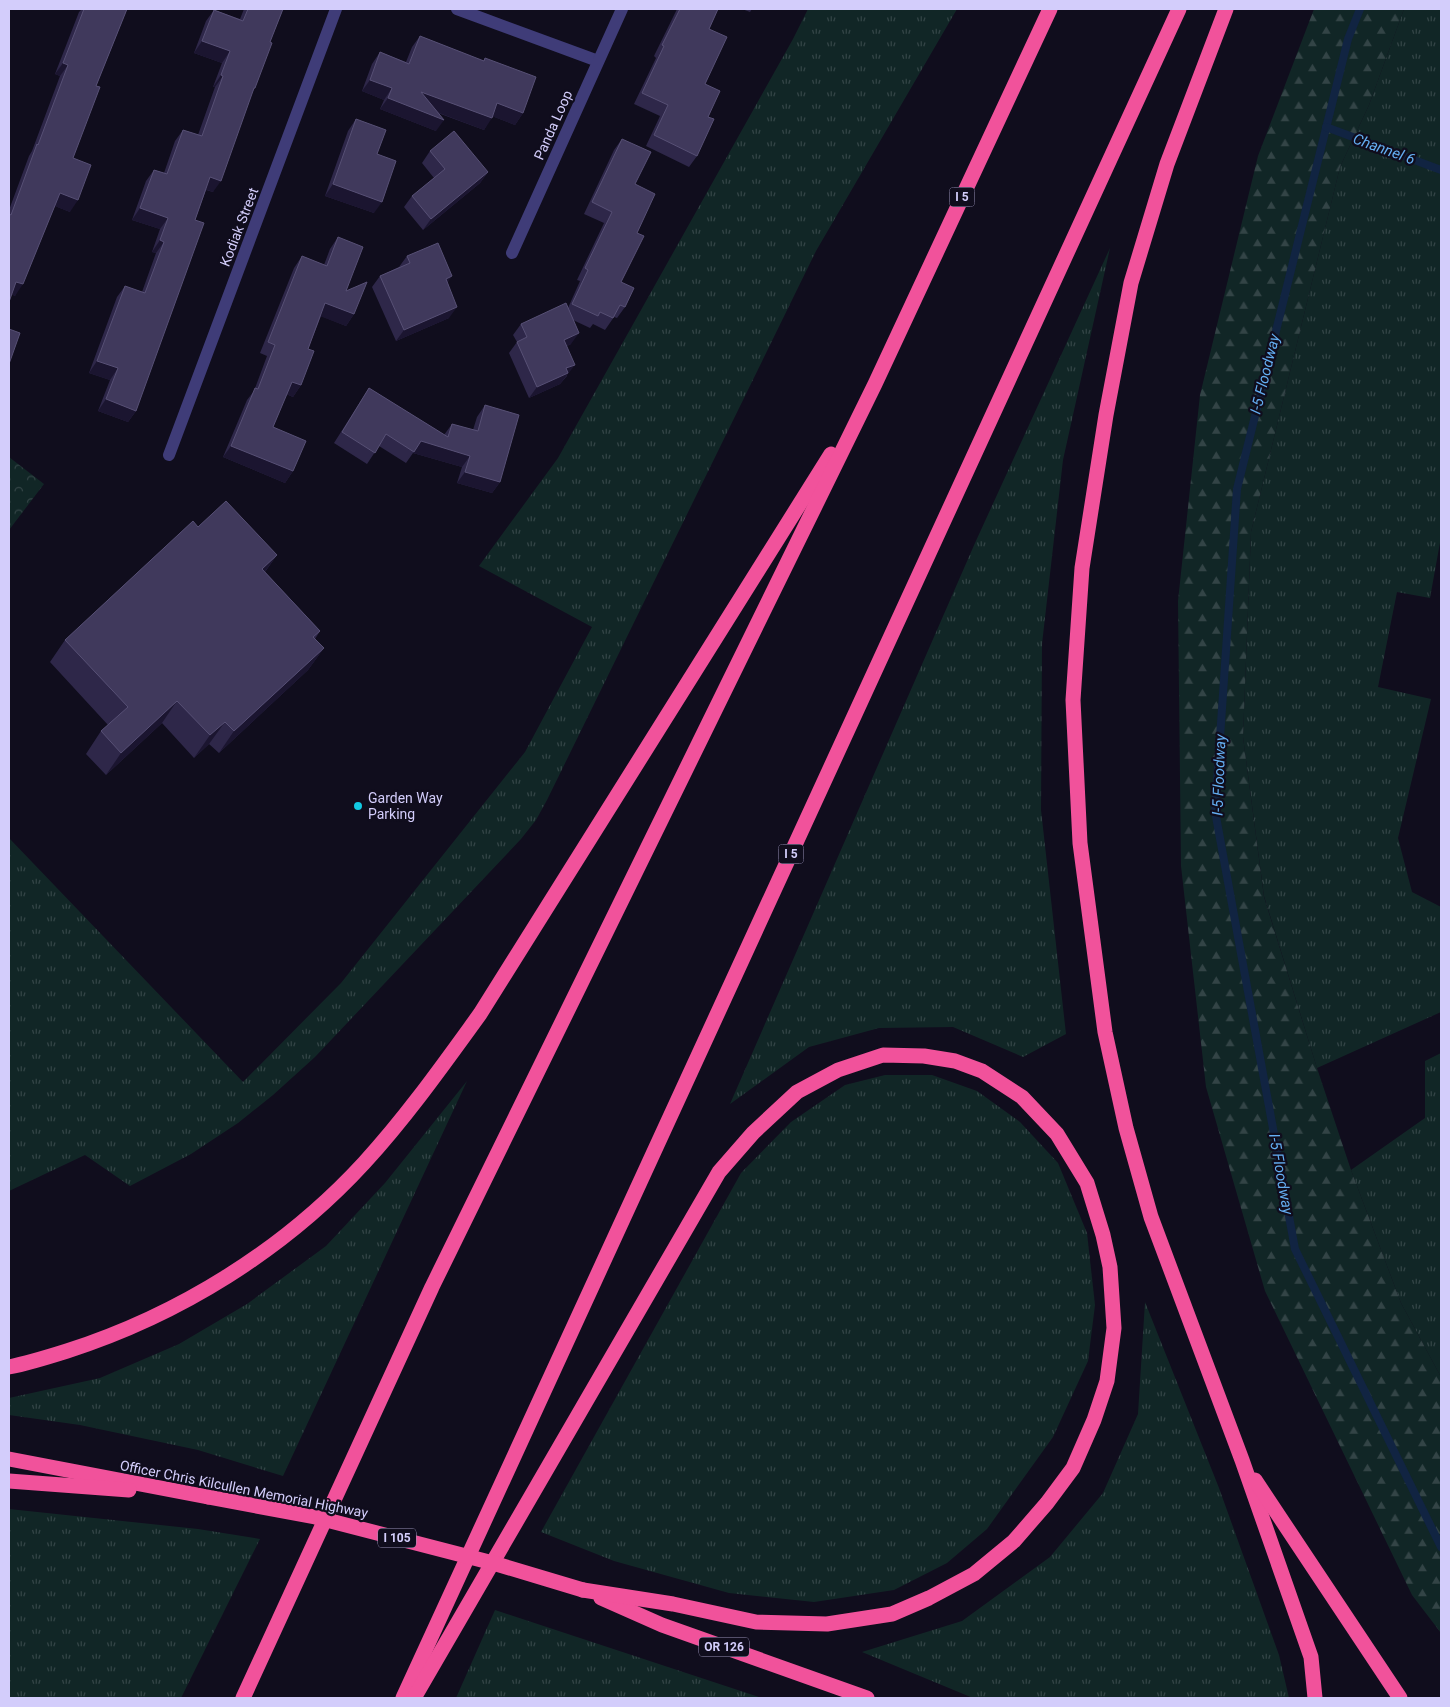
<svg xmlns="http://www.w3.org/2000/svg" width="1450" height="1707" font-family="Roboto,sans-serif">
<defs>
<pattern id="grass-tufts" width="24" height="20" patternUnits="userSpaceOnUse" patternTransform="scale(1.25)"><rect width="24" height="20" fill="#112626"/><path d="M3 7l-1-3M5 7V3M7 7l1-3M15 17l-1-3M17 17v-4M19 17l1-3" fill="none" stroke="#334446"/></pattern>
<pattern id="forest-firs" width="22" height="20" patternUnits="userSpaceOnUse" patternTransform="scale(1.25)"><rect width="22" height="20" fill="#112626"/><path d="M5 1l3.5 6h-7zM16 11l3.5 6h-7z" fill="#334446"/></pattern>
<pattern id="park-crowns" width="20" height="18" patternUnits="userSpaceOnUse" patternTransform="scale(1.25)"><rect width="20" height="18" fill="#112626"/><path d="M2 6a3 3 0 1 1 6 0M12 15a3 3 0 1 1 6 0" fill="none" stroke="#334446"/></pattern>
</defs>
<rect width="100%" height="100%" fill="#100d1d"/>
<g fill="url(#grass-tufts)">
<polygon points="808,9 957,9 816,251 547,800 536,820 521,839 315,1057 273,1095 238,1123 191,1154 130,1186 85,1155 9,1191 9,838 243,1082 341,983 525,752 592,627 479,566 558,458 793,39"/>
<polygon points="1404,9 1441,9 1441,537 1430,598 1397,592 1378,687 1431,699 1398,838 1412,892 1441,907 1441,1012 1317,1068 1264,896 1243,737 1251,532 1340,167 1369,105"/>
<polygon points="1110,248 1063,460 1042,644 1041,810 1066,1034 1023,1057 953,1027 879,1028 809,1047 730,1104 975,543"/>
<polygon points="1441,1053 1441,1377 1401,1303 1351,1170 1425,1118 1425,1061"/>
<polygon points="885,1075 932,1075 977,1091 1020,1122 1058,1163 1087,1233 1095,1305 1088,1361 1053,1437 987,1529 947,1563 894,1590 814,1602 729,1593 614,1561 541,1532 741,1173 791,1122 845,1085"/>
<polygon points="467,1081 283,1476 198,1450 80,1425 9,1415 9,1398 100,1378 179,1344 247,1304 326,1246 385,1183"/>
<polygon points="1145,1302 1219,1488 1279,1655 1289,1698 973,1698 862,1652 962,1621 1050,1557 1103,1493 1138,1414"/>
<polygon points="9,1509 198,1529 260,1539 181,1698 9,1698"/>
<polygon points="495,1610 762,1698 456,1698"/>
</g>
<polygon fill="url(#forest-firs)" points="1314,9 1404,9 1369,105 1340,167 1251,532 1243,737 1264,897 1317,1068 1351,1170 1401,1303 1441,1377 1441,1633 1412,1595 1265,1291 1206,1087 1181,866 1178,601 1200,395 1258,156"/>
<polygon fill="url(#park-crowns)" points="9,457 44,484 9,530"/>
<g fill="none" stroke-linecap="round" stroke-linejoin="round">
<g stroke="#112442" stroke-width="8">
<polyline points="1360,9 1348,39 1237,489 1215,811 1295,1249 1441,1547"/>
<polyline points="1326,127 1441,170"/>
</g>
<g stroke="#3f3c78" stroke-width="12">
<polyline points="457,9 598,61"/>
<polyline points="512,253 622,9"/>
<polyline points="169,455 336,9"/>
</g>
<g stroke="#f1529b" stroke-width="15">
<polyline points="1226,9 1167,164 1131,283 1106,415 1082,568 1073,700 1080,843 1105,1032 1126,1128 1151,1217 1242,1460 1311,1657 1315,1698"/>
<path d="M9 1367C29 1363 48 1357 67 1351 179 1315 284 1250 364 1163 407 1116 443 1065 480 1014L831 454"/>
<polyline points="9,1459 208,1497"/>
<polyline points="1255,1480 1400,1698"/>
<polyline points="9,1481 129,1490"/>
<polyline points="601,1598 662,1625 867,1698"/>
<polyline points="243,1698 432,1287 875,384 1050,9"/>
<polyline points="403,1698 1179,9"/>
<polyline points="414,1698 719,1172 753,1133 797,1092 838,1070 883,1055 924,1056 955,1061 982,1071 1022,1097 1057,1134 1087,1183 1103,1235 1110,1267 1114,1328 1107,1381 1094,1420 1073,1468 1047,1503 1014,1541 974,1574 929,1598 892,1614 827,1624 756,1622 673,1604 583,1590"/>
</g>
<polyline stroke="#f1529b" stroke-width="15" points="208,1497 315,1517 493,1563 583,1590"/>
</g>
<g fill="#2e2749">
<polygon points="82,9 127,9 96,86 73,158 70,212 55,206 15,296 11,294 9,302 9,210 29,156 32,151 60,76 55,74 79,12"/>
<polygon points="244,9 283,9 270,42 255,88 252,93 213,192 206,190 195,220 136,411 128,422 98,411 110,380 89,373 117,297 125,286 142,292 156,253 152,252 160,229 132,220 146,181 154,170 164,173 175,141 183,130 198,135 215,87 213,87 222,63 194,53 206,21 214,10 240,19"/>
<polygon points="677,9 718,9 709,29 705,84 708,117 697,156 689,167 646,146 660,116 634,104 656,58 654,56"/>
<polygon points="742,9 752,9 750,12"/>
<polygon points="420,36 483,61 485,58 523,113 515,125 492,116 484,130 438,113 436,131 380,109 384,100 362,91 372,64 380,52 406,62 412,47"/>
<polygon points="356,119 377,154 374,213 325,196 348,131"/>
<polygon points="622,139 635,184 637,233 621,282 625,307 617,318 614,317 605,330 593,324 590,328 573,320 571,344 567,346 567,376 566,377 560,384 529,398 509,353 517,342 513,335 521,324 568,308 580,281 577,280 604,223 584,214 614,150"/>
<polygon points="430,151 488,172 480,183 423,230 404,207 412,196 434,178 422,163"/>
<polygon points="338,237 346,291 354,314 346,326 321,316 308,349 301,385 293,397 286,394 273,427 293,471 285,483 223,457 247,400 254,391 267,356 260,353 294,268 302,256 324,265 330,249"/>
<polygon points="407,256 447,283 449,318 396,341 372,287 380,276 399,267"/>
<polygon points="369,388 444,435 452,424 473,430 477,417 485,405 500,482 492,493 457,483 462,467 413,453 406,463 379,446 367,464 334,443"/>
<polygon points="198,527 277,555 265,572 320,631 315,639 324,648 308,670 219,753 209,744 194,758 162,723 106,775 86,754 101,731 108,725 50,662 65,640"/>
</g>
<g fill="#1b1530">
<polygon points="202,41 230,51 222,63 194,53"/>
<polygon points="63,63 68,65 60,76 55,74"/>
<polygon points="221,75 223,76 215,87 213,87"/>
<polygon points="370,80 392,88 384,100 362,91"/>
<polygon points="421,92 492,118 484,130 413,103"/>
<polygon points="388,98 444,120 436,131 380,109"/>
<polygon points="497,103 523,113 515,125 489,115"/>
<polygon points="488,172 480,183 423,230 431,219"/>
<polygon points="210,177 221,181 213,192 202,188"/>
<polygon points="333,184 382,202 374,213 325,196"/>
<polygon points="60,193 78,200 70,212 52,205"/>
<polygon points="140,208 168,218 160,229 132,220"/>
<polygon points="160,240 164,242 156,253 152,252"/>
<polygon points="452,276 444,288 446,279"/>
<polygon points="16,282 23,284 15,296 9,293"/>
<polygon points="325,303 354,314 346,326 317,315"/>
<polygon points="457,307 449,318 396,341 404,330"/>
<polygon points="579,333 571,344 556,351 564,340"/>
<polygon points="97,361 118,368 110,380 89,373"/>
<polygon points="575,365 560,384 529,398 537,387 566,368"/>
<polygon points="292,382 301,385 293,397 284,393"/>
<polygon points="106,399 136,411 128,422 98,411"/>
<polygon points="421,441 470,456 462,467 413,453"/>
<polygon points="231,446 293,471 285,483 223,457"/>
<polygon points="465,472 500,482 492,493 457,483"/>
<polygon points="277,555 261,577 262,569"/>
<polygon points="324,648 308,670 219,753 234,731"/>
<polygon points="177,701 162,723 106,775 121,753"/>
<polygon points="225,722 209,744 194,758 210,735"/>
</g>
<g fill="#40395c" stroke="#575075">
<polygon points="84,9 127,9 96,86 100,87 73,158 91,165 78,200 60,193 23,284 16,282 9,302 9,214 11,215 37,144 38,145 68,65 63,63"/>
<polygon points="248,9 283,9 270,42 272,43 255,88 254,88 221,181 210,177 195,220 204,223 136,411 106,399 118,368 97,361 125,286 145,293 164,242 160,240 168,218 140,208 154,170 167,174 183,130 202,136 223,76 221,75 230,51 202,41 214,10 243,21"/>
<polygon points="680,9 718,9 709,29 727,37 705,84 720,91 708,117 714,119 697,156 654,135 668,105 642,93 664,46 662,45"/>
<polygon points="420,36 484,61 485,58 536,77 523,113 497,103 492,118 421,92 444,120 388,98 392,88 370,80 380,52 409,64"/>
<polygon points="356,119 386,130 377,154 396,161 382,202 333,184"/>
<polygon points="454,131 488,172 431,219 412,196 445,169 430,151"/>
<polygon points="622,139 651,152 635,184 655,194 637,233 644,236 621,282 634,288 625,307 620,305 613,318 600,312 598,316 572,304 588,270 585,268 612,212 592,202"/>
<polygon points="338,237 363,247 346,291 367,282 354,314 325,303 308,349 314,351 301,385 292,382 273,427 306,441 293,471 231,446 255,388 258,389 275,345 268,342 302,256 327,266"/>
<polygon points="438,243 452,276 446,279 457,307 404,330 380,276 410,263 407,256"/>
<polygon points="566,303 579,333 564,340 575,365 566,368 568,373 537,387 517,342 527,337 521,324"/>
<polygon points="9,329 20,333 9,364"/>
<polygon points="369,388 448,437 452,424 478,431 485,405 519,415 500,482 465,472 470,456 421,441 414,452 386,434 375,453 342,432"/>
<polygon points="226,501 277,555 262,569 320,631 313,637 324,648 234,731 225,722 210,735 177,701 121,753 101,731 128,707 65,640 193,521 198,527"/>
</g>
<circle fill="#12c9e2" stroke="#100d1d" stroke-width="2" cx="358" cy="806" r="5"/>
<g text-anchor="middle" stroke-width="4.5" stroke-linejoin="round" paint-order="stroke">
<g fill="#100d1d" stroke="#9893b8" stroke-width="1">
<rect x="949.5" y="187.5" width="25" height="19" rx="4"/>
<rect x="778.5" y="844.5" width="25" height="19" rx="4"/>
<rect x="378" y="1528.5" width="38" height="19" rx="4"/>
<rect x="699" y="1637.5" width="50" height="19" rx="4"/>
</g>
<g font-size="12" font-weight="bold" fill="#d3cdfb">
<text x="962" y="201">I 5</text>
<text x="791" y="858">I 5</text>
<text x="397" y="1542">I 105</text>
<text x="724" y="1651">OR 126</text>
</g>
<g font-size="14" fill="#d3cdfb" stroke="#100d1d">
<text transform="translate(553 125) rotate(-66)" y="5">Panda Loop</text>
<text transform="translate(239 227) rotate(-69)" y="5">Kodiak Street</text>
<text transform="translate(244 1489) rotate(11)" y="5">Officer Chris Kilcullen Memorial Highway</text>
</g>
<g font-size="14" fill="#d3cdfb" stroke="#100d1d" text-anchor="start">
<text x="368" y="803">Garden Way<tspan x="368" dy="16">Parking</tspan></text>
</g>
<g font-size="15" font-style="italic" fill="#64aef2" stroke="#100d1d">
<text transform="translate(1384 149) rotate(20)" y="5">Channel 6</text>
<text transform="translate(1265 374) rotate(-76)" y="5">I-5 Floodway</text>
<text transform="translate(1219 775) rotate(-88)" y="5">I-5 Floodway</text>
<text transform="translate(1281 1174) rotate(80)" y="5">I-5 Floodway</text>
</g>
</g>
<rect width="1450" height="1707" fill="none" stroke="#d3cdfb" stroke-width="20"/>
</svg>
